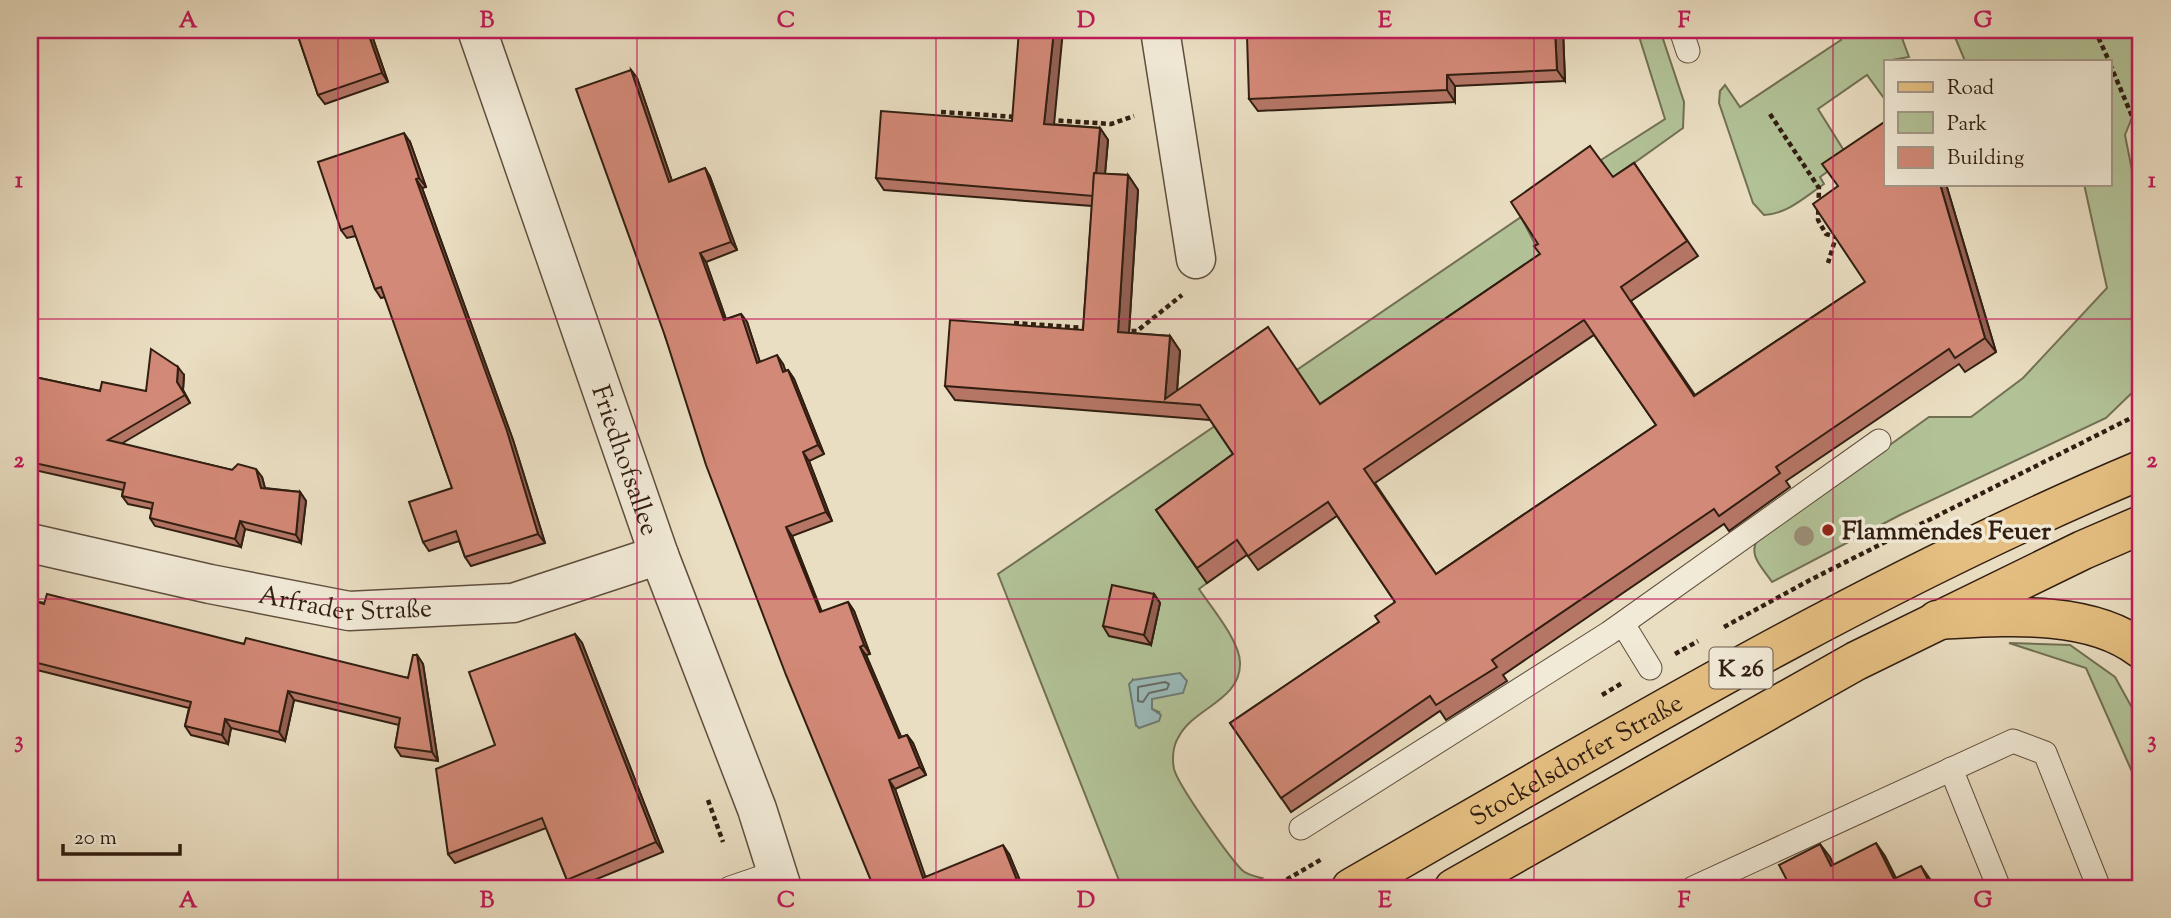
<svg xmlns="http://www.w3.org/2000/svg" width="2171" height="918" font-family="'Sorts Mill Goudy',serif">
<rect width="100%" height="100%" fill="#eadec2"/>
<filter id="stains"><feTurbulence type="fractalNoise" baseFrequency=".00286" numOctaves="4"/><feColorMatrix values="0 0 0 0 .2 0 0 0 0 .09 0 0 0 0 .02 0 0 0 .5 -.17"/></filter>
<radialGradient id="worn" r=".72"><stop offset=".6" stop-color="#630" stop-opacity="0"/><stop offset="1" stop-color="#630" stop-opacity=".3"/></radialGradient>
<g fill="#b2c297" stroke="#727054" stroke-width="2" fill-rule="evenodd">
<polygon points="1637,30 1660,30 1684,102 1683,128 1613,178 1601,160 1665,119"/>
<path d="M1835 30H1899L1909 57 1886 61V101L1867 75 1818 109 1848 157 1820 177 1824 184C1805 197 1787 214 1764 215L1753 203 1719 103 1720 91 1725 85 1740 107 1841 40Z"/>
<path d="M1952 30H2132L2141 53V95L2125 135 2141 215V384L2106 418 1900 515 1772 582C1763 568 1747 555 1758 539L1929 417H1971L2023 378 2107 288 2084 184H2110V61H1965Z"/>
<path d="M1521 217 1544 261 1167 524 1207 583 1199 589C1211 607 1240 641 1240 663 1241 701 1192 708 1178 738 1173 746 1172 759 1174 769 1178 785 1229 857 1242 870 1247 875 1254 876 1262 878L1244 888H1122L998 574ZM1133 680 1152 699V709L1159 712 1136 725Z"/>
<polygon points="2009,643 2070,645 2115,677 2141,724 2141,792 2086,668"/>
</g>
<polygon fill="#9abbba" stroke="#707c76" stroke-width="2" points="1180,673 1187,681 1183,693 1152,699 1152,709 1161,715 1159,721 1139,728 1136,725 1129,684 1133,680"/>
<g fill="none" stroke-linecap="round" stroke-linejoin="round">
<polygon stroke="#666c66" stroke-width="2" points="1165,682 1169,684 1167,689 1149,693 1143,702 1138,701 1138,687"/>
<defs>
<g id="service">
<polyline points="1681,30 1688,51"/>
<polyline points="1623,624 1650,668"/>
<polyline points="1951,769 1999,888"/>
<polyline points="1301,828 1609,633 1879,441"/>
<polyline points="730,888 777,872"/>
<polyline points="1693,888 2013,741 2045,753 2099,888"/>
</g>
<g id="minor">
<polyline points="1160,30 1196,259"/>
<path id="s1" d="M30 543 210 584 349 611 513 603 659 555"/>
</g>
<g id="tertiary">
<path id="s2" d="M477 30 659 555 757 809 782 888"/>
</g>
<g id="primary">
<path id="s3" d="M1351 888C1609 740 1867 585 2141 470"/>
<polyline points="1454,888 1856,661 2083,550 2141,525"/>
</g>
<path id="motorway" d="M1937 620C2000 617 2088 608 2141 649"/>
</defs>
<use href="#service" stroke="#5f4e3d" stroke-width="25"/>
<use href="#minor" stroke="#5f4e3d" stroke-width="41"/>
<use href="#tertiary" stroke="#5f4e3d" stroke-width="41"/>
<use href="#primary" stroke="#311e11" stroke-width="41"/>
<use href="#motorway" stroke="#311e11" stroke-width="41"/>
<g stroke="#311e11" stroke-width="4.5" stroke-dasharray="5 3.5" stroke-linecap="butt">
<polyline points="2095,30 2109,61"/>
<polyline points="2110,64 2137,128 2141,147"/>
<polyline points="941,112 1017,117"/>
<polyline points="1770,114 1819,188 1818,220 1826,234 1836,237 1828,263"/>
<polyline points="1050,120 1111,124 1134,116"/>
<polyline points="1014,323 1086,328"/>
<polyline points="1123,331 1137,331 1182,295"/>
<polyline points="1724,627 1810,580 2135,416 2141,407"/>
<polyline points="1675,654 1698,641"/>
<polyline points="1602,695 1624,682"/>
<polyline points="708,800 723,842"/>
<polyline points="1272,888 1322,859"/>
</g>
<use href="#service" stroke="#f1ead7" stroke-width="23"/>
<use href="#minor" stroke="#f1ead7" stroke-width="38"/>
<use href="#tertiary" stroke="#f1ead7" stroke-width="38"/>
<use href="#primary" stroke="#e5bf81" stroke-width="38"/>
<use href="#motorway" stroke="#e5bf81" stroke-width="38"/>
</g>
<circle fill="#9a8f77" cx="1804" cy="536" r="10"/>
<g fill="#b57666" stroke="#311e11" stroke-width="2" fill-rule="evenodd">
<polygon points="296,30 370,30 388,82 325,104 318,95"/>
<polygon points="557,30 576,30 561,35"/>
<polygon points="1563,30 1565,81 1455,86 1455,102 1258,111 1249,99"/>
<polygon points="631,70 637,78 672,181 705,168 710,177 737,250 706,262 726,319 741,314 747,322 760,362 783,364 785,371 788,370 794,379 824,454 809,461 832,521 792,536 822,612 848,602 854,611 870,654 866,655 901,737 907,735 913,743 926,775 895,789 925,877 1009,854 1023,888 874,888 665,336"/>
<path d="M1012 121 1100 128 1108 140 1105 174 1128 175 1138 190 1129 333 1170 336 1180 351 1177 391 1320 404 1540 254 1538 244 1613 177 1634 163 1698 256 1631 301 1695 395 1865 282 1886 184H1946L1996 352 1965 372 1959 364 1786 481 1790 487 1729 531 1724 524 1503 675 1507 681 1446 720 1440 711 1291 812 1230 723 1379 622 1395 602 1337 516 1258 570 1247 555 1207 583 1156 510 1233 454 1210 420 955 400 945 386 1083 330 1092 206 884 190 876 178ZM1594 335 1656 425 1436 574 1375 483Z"/>
<polygon points="410,142 426,187 422,188 513,440 545,543 471,566 465,557 459,541 429,551 423,542 452,488 385,297 381,298 375,289 356,236 347,238 341,230"/>
<polygon points="184,375 183,390 190,403 121,444 262,477 265,488 300,492 306,501 301,543 245,529 241,547 155,526 150,518 152,509 128,504 122,496 123,490 30,469 30,376 100,391 146,391"/>
<polygon points="1154,594 1160,603 1151,645 1109,636 1103,626"/>
<polygon points="30,600 408,678 417,655 423,664 438,761 401,756 395,747 399,725 294,700 285,741 231,728 228,744 191,735 185,726 189,708 37,670 36,674 30,673"/>
<polygon points="575,634 582,643 663,852 575,888 573,888 567,880 546,828 455,863 448,854 495,745"/>
</g>
<g fill="#946053" stroke="#311e11" stroke-width="2">
<polygon points="367,30 370,30 388,82 382,73"/>
<polygon points="1054,30 1063,30 1053,135 1044,124"/>
<polygon points="1555,30 1563,30 1565,81 1557,70"/>
<polygon points="631,70 637,78 675,190 669,182"/>
<polygon points="1447,75 1455,86 1455,102 1447,90"/>
<polygon points="1100,128 1108,140 1102,207 1094,196"/>
<polygon points="404,133 410,142 426,187 419,178"/>
<polygon points="705,168 710,177 737,250 731,242"/>
<polygon points="1128,175 1138,190 1128,347 1118,332"/>
<polygon points="416,179 422,188 513,440 545,543 538,534"/>
<polygon points="1940,184 1946,184 1996,352 1985,338"/>
<polygon points="700,253 706,262 729,328 724,320"/>
<polygon points="741,314 747,322 763,372 757,363"/>
<polygon points="1170,336 1180,351 1176,403 1165,399"/>
<polygon points="777,355 783,364 789,380 783,372"/>
<polygon points="178,367 184,375 183,390 190,403 177,382"/>
<polygon points="788,370 794,379 824,454 818,445"/>
<polygon points="803,452 809,461 832,521 826,512"/>
<polygon points="256,469 262,477 267,496 261,488"/>
<polygon points="300,492 306,501 301,543 296,535"/>
<polygon points="240,521 245,529 241,547 235,539"/>
<polygon points="786,527 792,536 825,621 820,612"/>
<polygon points="1154,594 1160,603 1151,645 1144,635"/>
<polygon points="848,602 854,611 870,654 864,645"/>
<polygon points="575,634 582,643 663,852 656,842"/>
<polygon points="860,647 866,655 905,746 899,738"/>
<polygon points="417,655 423,664 438,761 432,752"/>
<polygon points="30,661 37,670 36,674 30,666"/>
<polygon points="288,691 294,700 285,741 279,732"/>
<polygon points="225,719 231,728 228,744 222,735"/>
<polygon points="907,735 913,743 926,775 920,767"/>
<polygon points="889,780 895,789 929,887 923,878"/>
<polygon points="1876,843 1885,856 1901,888 1894,879"/>
<polygon points="1820,844 1830,857 1840,879 1831,866"/>
<polygon points="1003,845 1009,854 1023,888 1018,883"/>
<polygon points="1921,866 1930,879 1935,888 1932,888"/>
</g>
<g fill="#d38977" stroke="#311e11" stroke-width="2" fill-rule="evenodd">
<polygon points="296,30 367,30 382,73 318,95"/>
<polygon points="1019,30 1054,30 1044,124 1100,128 1096,173 1094,173 1093,196 876,178 881,111 1012,121"/>
<polygon points="1371,30 1555,30 1557,70 1447,75 1447,90 1249,99 1247,36"/>
<polygon points="631,70 669,182 705,168 731,242 700,253 724,320 741,314 757,363 777,355 783,372 788,370 818,445 803,452 826,512 786,527 820,612 848,602 864,645 860,647 899,738 907,735 920,767 889,780 923,878 1003,845 1018,883 1004,888 874,888 786,675 706,465 665,336 576,89"/>
<path d="M1886 121V184H1940L1985 338 1955 358 1949 349 1776 467 1780 473 1719 516 1714 509 1492 660 1497 667 1436 705 1430 696 1281 798 1230 723 1379 622 1375 616 1395 602 1328 502 1248 556 1237 540 1197 568 1156 510 1233 454 1200 405 945 386 950 320 1083 330 1094 173 1128 175 1118 332 1170 336 1165 399 1268 327 1320 404 1540 254 1534 246 1538 244 1511 202 1590 146 1613 177 1634 163 1687 241 1621 287 1694 396 1865 282 1813 204 1838 186 1822 164ZM1584 320 1656 425 1436 574 1364 469Z"/>
<polygon points="404,133 419,178 416,179 507,431 538,534 465,557 456,531 423,542 409,502 452,488 381,287 375,289 352,226 341,230 318,162"/>
<polygon points="151,349 178,367 177,382 185,395 108,440 232,470 238,464 256,469 261,488 300,492 296,535 240,521 235,539 150,518 153,503 122,496 125,483 30,462 30,376 100,391 102,382 146,391"/>
<polygon points="1112,585 1154,594 1144,635 1103,626"/>
<polygon points="47,594 244,644 246,638 408,678 413,655 417,655 432,752 395,747 400,718 288,691 279,732 225,719 222,735 185,726 191,702 30,661 30,663 30,600 44,604"/>
<polygon points="575,634 656,842 567,880 542,818 448,854 436,769 495,745 469,672"/>
<polygon points="1876,843 1894,879 1921,866 1932,888 1786,888 1790,886 1779,865 1820,844 1831,866"/>
</g>
<path fill="none" stroke="#c2185b" stroke-width="2" stroke-opacity="0.55" d="M338 30V888M637 30V888M936 30V888M1235 30V888M1534 30V888M1833 30V888M30 319H2141M30 599H2141"/>
<circle fill="#8f2418" stroke="#f1ead7" stroke-width="2.5" cx="1828" cy="530" r="7"/>
<g text-anchor="middle" stroke-width="7" stroke-linejoin="round" paint-order="stroke">
<rect fill="#f1ead7" stroke="#6b5b4c" stroke-width="2" x="1709.5" y="647.5" width="63" height="41" rx="5"/>
<g font-size="24" font-weight="bold" fill="#311e11">
<text x="1741" y="676">K 26</text>
</g>
<g font-size="26" fill="#311e11" stroke="#f1ead7">
<text dy="9" stroke="none"><textPath href="#s2" startOffset="455">Friedhofsallee</textPath></text>
<text dy="9" stroke="none"><textPath href="#s1" startOffset="322">Arfrader Straße</textPath></text>
<text dy="9" stroke="none"><textPath href="#s3" startOffset="259">Stockelsdorfer Straße</textPath></text>
</g>
<g font-size="26" font-weight="bold" fill="#311e11" stroke="#f1ead7" text-anchor="start">
<text x="1842" y="539">Flammendes Feuer</text>
</g>
</g>
<rect width="2171" height="918" fill="none" stroke="#eadec2" stroke-width="77"/>
<rect x="1884" y="60" width="228" height="126" fill="#f1ead7" stroke="#a49888" stroke-width="2"/>
<rect x="1898" y="82" width="35" height="10" fill="#e5bf81" stroke="#a49888" stroke-width="2"/>
<text x="1947" y="94" font-size="21" fill="#311e11">Road</text>
<rect x="1898" y="112" width="35" height="21" fill="#b2c297" stroke="#a49888" stroke-width="2"/>
<text x="1947" y="130" font-size="21" fill="#311e11">Park</text>
<rect x="1898" y="147" width="35" height="21" fill="#d38977" stroke="#a49888" stroke-width="2"/>
<text x="1947" y="164" font-size="21" fill="#311e11">Building</text>
<path d="M63 844v10h117v-10" fill="none" stroke="#311e11" stroke-width="3.5"/>
<text x="74" y="844" font-size="21" fill="#311e11" stroke="#f1ead7" stroke-width="5" paint-order="stroke">20 m</text>
<rect x="38" y="38" width="2094" height="842" fill="none" stroke="#c2185b" stroke-width="2.5"/>
<g font-size="23" text-anchor="middle" font-weight="bold" fill="#c2185b">
<text x="188" y="27">A</text>
<text x="487" y="27">B</text>
<text x="786" y="27">C</text>
<text x="1086" y="27">D</text>
<text x="1385" y="27">E</text>
<text x="1684" y="27">F</text>
<text x="1983" y="27">G</text>
<text x="19" y="187">1</text>
<text x="2152" y="187">1</text>
<text x="19" y="467">2</text>
<text x="2152" y="467">2</text>
<text x="19" y="747">3</text>
<text x="2152" y="747">3</text>
<text x="188" y="907">A</text>
<text x="487" y="907">B</text>
<text x="786" y="907">C</text>
<text x="1086" y="907">D</text>
<text x="1385" y="907">E</text>
<text x="1684" y="907">F</text>
<text x="1983" y="907">G</text>
</g>
<rect width="100%" height="100%" filter="url(#stains)"/>
<rect width="100%" height="100%" fill="url(#worn)"/>
</svg>
